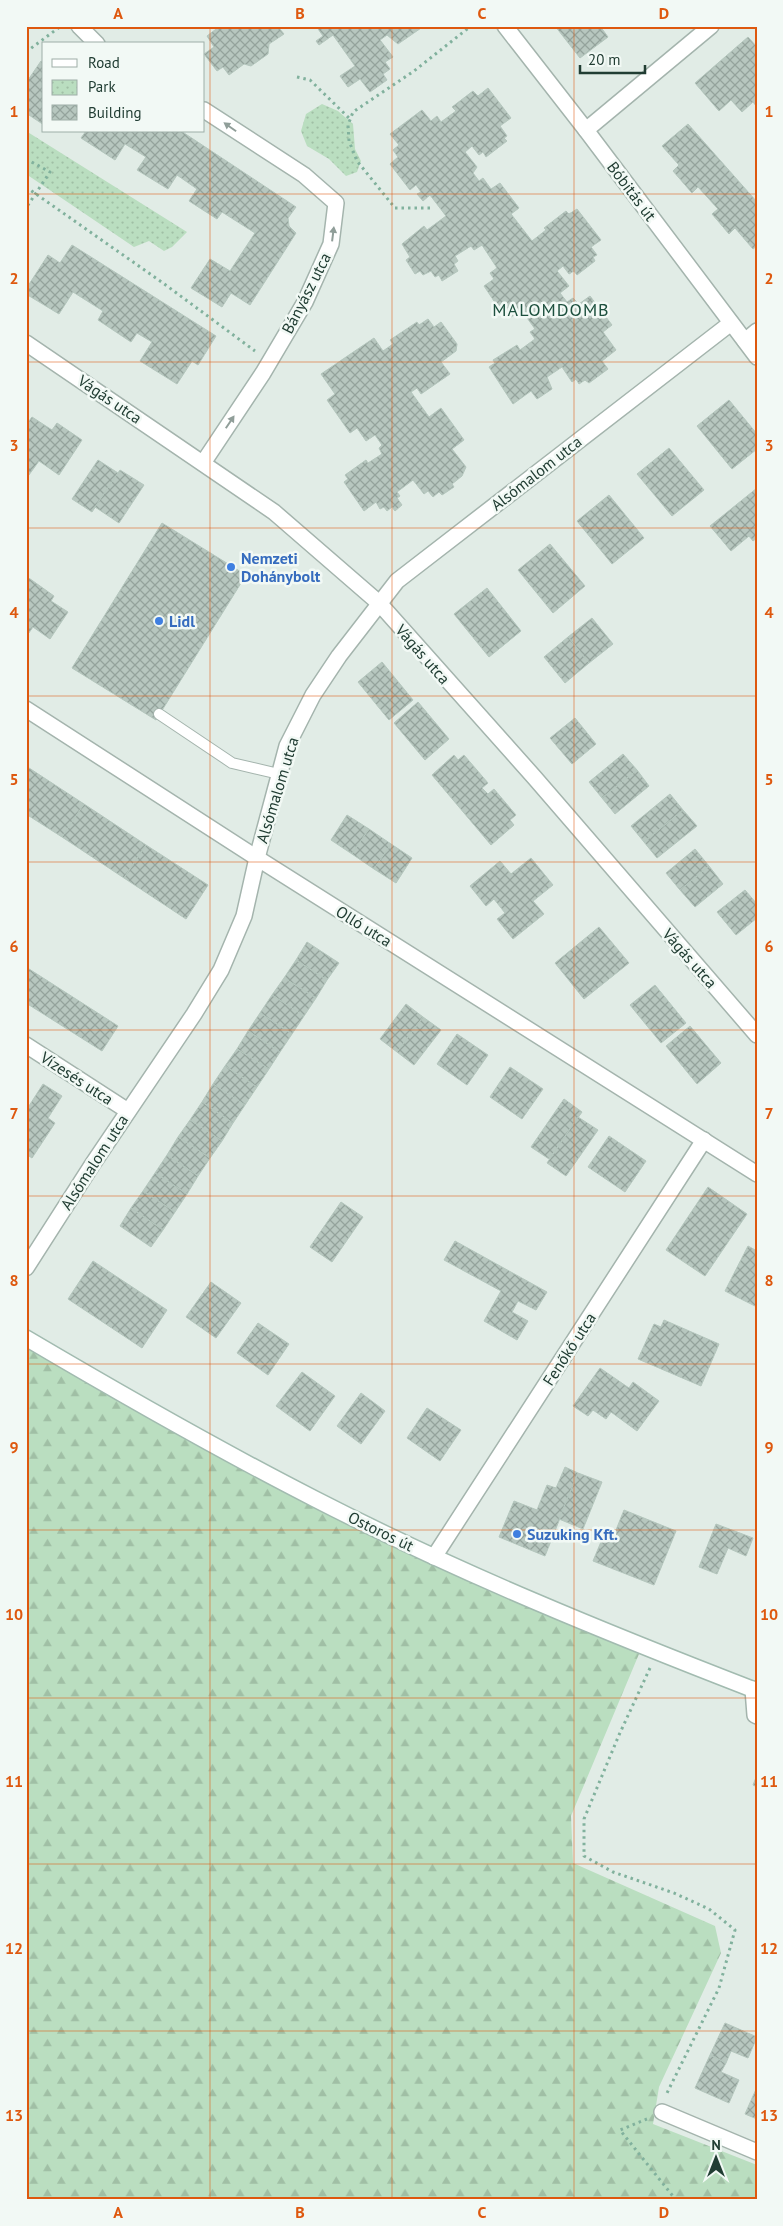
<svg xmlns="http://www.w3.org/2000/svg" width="783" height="2226" font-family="'PT Sans',sans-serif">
<defs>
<pattern id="forest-firs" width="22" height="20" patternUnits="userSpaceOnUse" patternTransform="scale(1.25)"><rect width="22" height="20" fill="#badec0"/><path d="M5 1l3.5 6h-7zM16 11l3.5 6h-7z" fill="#a0bfa5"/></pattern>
<pattern id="park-dots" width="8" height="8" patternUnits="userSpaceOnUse" patternTransform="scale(1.25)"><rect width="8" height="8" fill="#badec0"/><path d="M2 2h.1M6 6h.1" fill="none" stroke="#a0bfa5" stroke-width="1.8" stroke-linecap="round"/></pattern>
<pattern id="building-cross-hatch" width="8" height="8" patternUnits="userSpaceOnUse" patternTransform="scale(1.25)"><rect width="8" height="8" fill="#b7c7bf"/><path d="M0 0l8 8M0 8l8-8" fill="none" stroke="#94a39c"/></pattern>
</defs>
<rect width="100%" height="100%" fill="#e1ece6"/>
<polygon fill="url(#forest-firs)" points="26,1346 437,1567 639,1654 571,1816 573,1863 715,1926 721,1953 659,2087 653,2124 757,2165 757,2200 26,2200"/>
<g fill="url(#park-dots)">
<polygon points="322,104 338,111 353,124 355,149 361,161 357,172 346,176 329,159 307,146 301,131 306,114"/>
<polygon points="26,131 187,232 172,247 164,251 149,241 134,247 26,174"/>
</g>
<g fill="url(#building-cross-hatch)" stroke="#b4c6bd">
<polygon points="220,26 281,26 279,28 284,34 269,44 268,54 251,66 244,64 229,75 223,67 217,71 204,54 214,47 207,36"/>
<polygon points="316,26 424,26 398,44 387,35 380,40 393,57 385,62 390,69 383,74 387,80 370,92 360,79 348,87 340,76 355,66 333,35 319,45 316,41 323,36"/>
<polygon points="555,26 600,26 608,37 580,58"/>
<polygon points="748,37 757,47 757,107 753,102 742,112 731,100 719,111 695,83"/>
<polygon points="41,61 44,63 44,125 26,113 26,83"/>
<polygon points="488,88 511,118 500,126 507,136 504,138 507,141 486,157 483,152 479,155 472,146 465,152 477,167 473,173 479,181 483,178 491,189 500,183 519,208 511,214 532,241 546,230 544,228 566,211 569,214 577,209 601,240 591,247 597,255 593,257 595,261 577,275 574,271 569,274 563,266 557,271 569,286 560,293 567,302 573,298 579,304 590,296 612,325 603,332 616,350 602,361 608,369 589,383 585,380 579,384 576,379 572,382 562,367 547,377 552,389 537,399 531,391 513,404 489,367 495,363 493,360 517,345 520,350 535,339 530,332 535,329 525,315 522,317 519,312 511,317 507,310 502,313 484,286 494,279 490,273 497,268 482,245 474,250 471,246 455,256 458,261 454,264 458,271 442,281 439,275 435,277 431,271 423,275 420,271 415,274 406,260 410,257 402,244 424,226 427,230 446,216 430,195 423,201 417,194 421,192 416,185 410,190 390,164 398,157 393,150 399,145 390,134 422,110 431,121 437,116 441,122 456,111 452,107 473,91 478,96"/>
<polygon points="688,124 757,202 757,246 753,249 735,228 729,234 712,214 718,209 698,187 692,193 673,171 679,165 662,146"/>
<polygon points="86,131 181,131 296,207 288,218 289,226 296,233 250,305 231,293 222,307 191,288 210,259 230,271 255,233 222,212 217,219 189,201 197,189 177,175 168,189 137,170 146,157 125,144 115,160 81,138"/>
<polygon points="72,245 216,336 198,365 192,361 177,384 140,361 152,342 137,333 131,342 98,320 103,311 73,292 59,314 26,294 26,289 48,255 60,263"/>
<polygon points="428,319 434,327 441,322 457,344 456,351 441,362 450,374 421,394 417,388 411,392 429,417 441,408 464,440 452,449 466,467 462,476 452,484 454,487 442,495 439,492 433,497 428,491 424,494 413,480 397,492 400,496 397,498 402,505 395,511 392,507 387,511 384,507 380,509 376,502 364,511 344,482 348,479 345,475 366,460 368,463 382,454 379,448 382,445 375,435 366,441 357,428 350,433 327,400 335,394 321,374 374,338 383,351 393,344 390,340 417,322 419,325"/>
<polygon points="729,400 757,434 757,449 732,469 697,426"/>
<polygon points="32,417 52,430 57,423 82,440 59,475 39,461 26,479 26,425"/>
<polygon points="669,448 704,490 672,516 637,474"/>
<polygon points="98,460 118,473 92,512 72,499"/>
<polygon points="120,470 144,485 119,523 95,507"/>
<polygon points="757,488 757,538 753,541 749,536 731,551 710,526"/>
<polygon points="609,495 644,538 612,564 577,521"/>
<polygon points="162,523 246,575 156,720 72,668"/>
<polygon points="550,544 585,586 553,613 518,570"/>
<polygon points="26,576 54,596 51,601 68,612 50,639 33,627 26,637"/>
<polygon points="487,588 521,631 489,657 454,614"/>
<polygon points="592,618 613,644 589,663 568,637"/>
<polygon points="568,637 589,663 565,683 544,657"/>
<polygon points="382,662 413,700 389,720 358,682"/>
<polygon points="418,702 449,739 425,760 394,723"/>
<polygon points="575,718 596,744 572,764 550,738"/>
<polygon points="623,754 637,770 602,798 589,782"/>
<polygon points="454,755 458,760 464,755 488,783 482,788 488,794 494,789 516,815 510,820 514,825 491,845 432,775"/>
<polygon points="26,766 84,804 62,837 26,814"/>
<polygon points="637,770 649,786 615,814 602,798"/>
<polygon points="670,794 683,810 644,842 631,826"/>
<polygon points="84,804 146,845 124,878 62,837"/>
<polygon points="683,810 697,826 657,858 644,842"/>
<polygon points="347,815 369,829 352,854 331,840"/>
<polygon points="369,829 391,844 374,869 352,854"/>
<polygon points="391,844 412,858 396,883 374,869"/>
<polygon points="146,845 208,885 186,919 124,878"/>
<polygon points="695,849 709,866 680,890 666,873"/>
<polygon points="531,858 553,885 533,901 544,914 513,939 497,919 505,913 494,899 486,906 470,886 500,861 511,874"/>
<polygon points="709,866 723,884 695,907 680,890"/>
<polygon points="745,890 757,904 757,918 736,935 717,912"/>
<polygon points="599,927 629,963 584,999 555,963"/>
<polygon points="307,942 339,963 327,980 296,960"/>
<polygon points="296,960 327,980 316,998 284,978"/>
<polygon points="26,967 118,1026 102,1051 26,1003"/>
<polygon points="284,978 316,998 304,1016 272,995"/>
<polygon points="655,985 686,1023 661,1043 630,1005"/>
<polygon points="272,995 304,1016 292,1034 260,1013"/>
<polygon points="406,1004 423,1017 397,1052 380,1039"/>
<polygon points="260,1013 292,1034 280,1052 248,1031"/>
<polygon points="423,1017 441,1030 414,1065 397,1052"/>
<polygon points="690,1026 721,1063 697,1084 666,1046"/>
<polygon points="248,1031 280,1052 269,1069 237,1049"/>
<polygon points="457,1034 488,1055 467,1085 437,1064"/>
<polygon points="237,1049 269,1069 257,1087 225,1066"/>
<polygon points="225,1066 257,1087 245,1105 213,1084"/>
<polygon points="510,1067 543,1089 522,1119 490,1097"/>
<polygon points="43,1084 62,1096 48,1118 55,1123 32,1158 26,1154 26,1105 29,1106"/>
<polygon points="213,1084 245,1105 233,1123 202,1102"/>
<polygon points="564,1099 582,1112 549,1159 531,1147"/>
<polygon points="202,1102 233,1123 222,1141 190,1120"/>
<polygon points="578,1117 598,1130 566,1176 547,1163"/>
<polygon points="190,1120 222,1141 210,1158 178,1137"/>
<polygon points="609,1136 646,1161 625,1192 588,1167"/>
<polygon points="178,1137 210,1158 198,1176 167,1155"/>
<polygon points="167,1155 198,1176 187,1194 155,1173"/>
<polygon points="155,1173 187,1194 175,1212 143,1191"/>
<polygon points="708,1187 747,1214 705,1276 666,1250"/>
<polygon points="143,1191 175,1212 163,1230 131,1208"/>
<polygon points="341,1202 363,1217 332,1262 310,1247"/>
<polygon points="131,1208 163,1230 151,1247 120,1226"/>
<polygon points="455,1241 547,1292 536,1310 518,1301 512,1312 528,1321 517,1340 484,1321 501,1291 444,1260"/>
<polygon points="748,1246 757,1251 757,1307 725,1291"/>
<polygon points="93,1261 167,1310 142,1348 68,1299"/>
<polygon points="211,1282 241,1303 216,1338 186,1317"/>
<polygon points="664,1320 719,1344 701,1386 638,1359 654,1324 661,1327"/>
<polygon points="258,1323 289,1344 268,1375 237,1353"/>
<polygon points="600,1368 629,1388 633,1382 659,1401 637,1431 611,1412 606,1419 593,1410 588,1416 573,1406"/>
<polygon points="302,1372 335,1396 310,1431 276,1406"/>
<polygon points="361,1393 385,1411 361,1444 337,1426"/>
<polygon points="427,1408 461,1430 440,1461 407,1438"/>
<polygon points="565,1467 578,1473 545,1556 499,1537 514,1501 537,1510 547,1485 556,1488"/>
<polygon points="578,1473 602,1482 583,1529 559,1519"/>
<polygon points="624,1510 676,1531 654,1585 593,1561 603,1537 612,1540"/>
<polygon points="716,1524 753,1538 746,1556 728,1548 717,1574 699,1567"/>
<polygon points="757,1775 757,1787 753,1785"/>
<polygon points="725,2023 757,2037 748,2058 731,2051 726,2063 710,2055"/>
<polygon points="710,2055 726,2063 721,2072 739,2080 729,2103 695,2088"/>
<polygon points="757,2087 757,2119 745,2114"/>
</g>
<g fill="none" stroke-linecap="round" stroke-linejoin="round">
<defs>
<polyline id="lane" points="159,714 232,763 279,774"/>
<g id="street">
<polyline points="79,26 97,44"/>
<polyline points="505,26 586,130 757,357"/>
<polyline points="586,130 711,26"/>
<polyline points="745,341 757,331"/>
<polyline points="26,343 274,512 379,603 534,777 757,1035"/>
<polyline points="203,463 263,373 305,302 331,244 336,203 304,175 204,110"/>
<polyline points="26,709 257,858 757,1174"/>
<polyline points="26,1045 128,1111"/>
<polyline points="26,1268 92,1165 194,1014 221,970 244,916 257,858 287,746 313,695 339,656 397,581 731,323"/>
<polyline points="434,1557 704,1140"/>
<polyline points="753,1689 755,1715 757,1716"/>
<polyline points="662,2112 757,2152"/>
</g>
<path id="secondary" d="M26 1338C121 1394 217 1449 315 1499 457 1572 607 1633 757 1691"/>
</defs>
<use href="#lane" stroke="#a4b4ad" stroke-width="12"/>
<use href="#street" stroke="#a4b4ad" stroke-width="18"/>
<use href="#secondary" stroke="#a2bbb0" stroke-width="18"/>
<g stroke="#81b19d" stroke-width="3" stroke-dasharray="2.5 4" stroke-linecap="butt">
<polyline points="26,52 61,26"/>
<polyline points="297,77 310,80 350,119"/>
<polyline points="26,159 50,172 26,208"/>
<polyline points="26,187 163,283 255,351"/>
<polyline points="430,208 395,208 357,161 349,141 348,125 353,112 414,71 471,26"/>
<polyline points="650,1668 619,1735 584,1819 584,1856 613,1872 674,1893 709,1909 735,1930 719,1988 666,2095"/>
<polyline points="647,2119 620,2130 676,2200"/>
</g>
<use href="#lane" stroke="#fff" stroke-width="10"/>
<use href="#street" stroke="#fff" stroke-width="15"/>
<use href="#secondary" stroke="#fff" stroke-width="15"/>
</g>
<defs><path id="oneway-solid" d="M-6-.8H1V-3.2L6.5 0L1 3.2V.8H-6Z" transform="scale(1.25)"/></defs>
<g fill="#909e99">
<use href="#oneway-solid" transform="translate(230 127) rotate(-145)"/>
<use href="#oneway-solid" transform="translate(333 234) rotate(-83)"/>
<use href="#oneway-solid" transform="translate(230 422) rotate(-56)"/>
</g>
<path fill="none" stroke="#de580e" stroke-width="1" stroke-opacity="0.55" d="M210 26V2200M392 26V2200M574 26V2200M26 194H757M26 362H757M26 528H757M26 696H757M26 862H757M26 1030H757M26 1196H757M26 1364H757M26 1530H757M26 1698H757M26 1864H757M26 2031H757"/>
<g fill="#3f7fe0" stroke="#f2f9f5" stroke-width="2">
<circle cx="231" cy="567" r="5"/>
<circle cx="159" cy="621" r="5"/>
<circle cx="517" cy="1534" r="5"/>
</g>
<g text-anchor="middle" stroke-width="5" stroke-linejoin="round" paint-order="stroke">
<g font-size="16" fill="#213d33" stroke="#f2f9f5">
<text transform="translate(632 191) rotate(53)" y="6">Bóbitás út</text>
<text transform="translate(306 293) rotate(-63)" y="6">Bányász utca</text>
<text transform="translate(110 399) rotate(34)" y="6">Vágás utca</text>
<text transform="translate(536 473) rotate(-38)" y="6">Alsómalom utca</text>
<text transform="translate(423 654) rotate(49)" y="6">Vágás utca</text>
<text transform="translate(277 790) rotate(-73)" y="6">Alsómalom utca</text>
<text transform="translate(364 926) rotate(32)" y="6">Olló utca</text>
<text transform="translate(690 958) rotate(49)" y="6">Vágás utca</text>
<text transform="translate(77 1078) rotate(33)" y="6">Vízesés utca</text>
<text transform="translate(94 1162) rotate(-57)" y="6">Alsómalom utca</text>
<text transform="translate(569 1349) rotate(-57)" y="6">Fenőkő utca</text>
<text transform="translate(381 1531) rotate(26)" y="6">Ostoros út</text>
</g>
<g font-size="16" font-weight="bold" fill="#366cbe" stroke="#f2f9f5" text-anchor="start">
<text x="241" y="564">Nemzeti<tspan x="241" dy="18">Dohánybolt</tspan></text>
<text x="169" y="627">Lidl</text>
<text x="527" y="1540">Suzuking Kft.</text>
</g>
<g font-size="18" letter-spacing="1" fill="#1d503e" stroke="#f2f9f5">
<text x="551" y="316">MALOMDOMB</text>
</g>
</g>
<rect width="783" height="2226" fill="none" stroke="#f2f9f5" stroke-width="55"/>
<rect x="42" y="42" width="162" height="90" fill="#f2f9f5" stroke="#9eaea7"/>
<rect x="52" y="59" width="25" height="8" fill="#ffffff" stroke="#9eaea7"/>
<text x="88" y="68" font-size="15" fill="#213d33">Road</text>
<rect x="52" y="80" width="25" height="15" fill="url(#park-dots)" stroke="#9eaea7"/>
<text x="88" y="92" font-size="15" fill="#213d33">Park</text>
<rect x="52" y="105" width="25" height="15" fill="url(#building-cross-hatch)" stroke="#9eaea7"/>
<text x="88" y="118" font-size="15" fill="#213d33">Building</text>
<g transform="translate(716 2158)" stroke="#f2f9f5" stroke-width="4" paint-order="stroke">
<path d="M0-4L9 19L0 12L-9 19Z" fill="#213d33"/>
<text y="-8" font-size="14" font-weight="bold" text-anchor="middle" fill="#213d33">N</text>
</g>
<path d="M580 65v8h65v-8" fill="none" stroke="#213d33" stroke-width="2.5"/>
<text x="588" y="65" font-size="15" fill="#213d33" stroke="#f2f9f5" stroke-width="4" paint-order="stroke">20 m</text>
<rect x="28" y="28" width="728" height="2170" fill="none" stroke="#de580e" stroke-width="2"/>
<g font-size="16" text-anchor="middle" font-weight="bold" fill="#de580e">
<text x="118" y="19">A</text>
<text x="300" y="19">B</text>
<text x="482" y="19">C</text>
<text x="664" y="19">D</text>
<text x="14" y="117">1</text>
<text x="769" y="117">1</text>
<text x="14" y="284">2</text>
<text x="769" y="284">2</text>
<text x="14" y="451">3</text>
<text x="769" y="451">3</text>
<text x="14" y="618">4</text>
<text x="769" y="618">4</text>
<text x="14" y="785">5</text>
<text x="769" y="785">5</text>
<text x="14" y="952">6</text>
<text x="769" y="952">6</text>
<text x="14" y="1119">7</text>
<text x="769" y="1119">7</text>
<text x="14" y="1286">8</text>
<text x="769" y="1286">8</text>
<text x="14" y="1453">9</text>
<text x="769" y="1453">9</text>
<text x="14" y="1620">10</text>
<text x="769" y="1620">10</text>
<text x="14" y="1787">11</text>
<text x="769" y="1787">11</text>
<text x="14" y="1954">12</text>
<text x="769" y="1954">12</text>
<text x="14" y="2121">13</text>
<text x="769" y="2121">13</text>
<text x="118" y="2218">A</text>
<text x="300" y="2218">B</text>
<text x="482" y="2218">C</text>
<text x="664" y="2218">D</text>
</g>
</svg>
